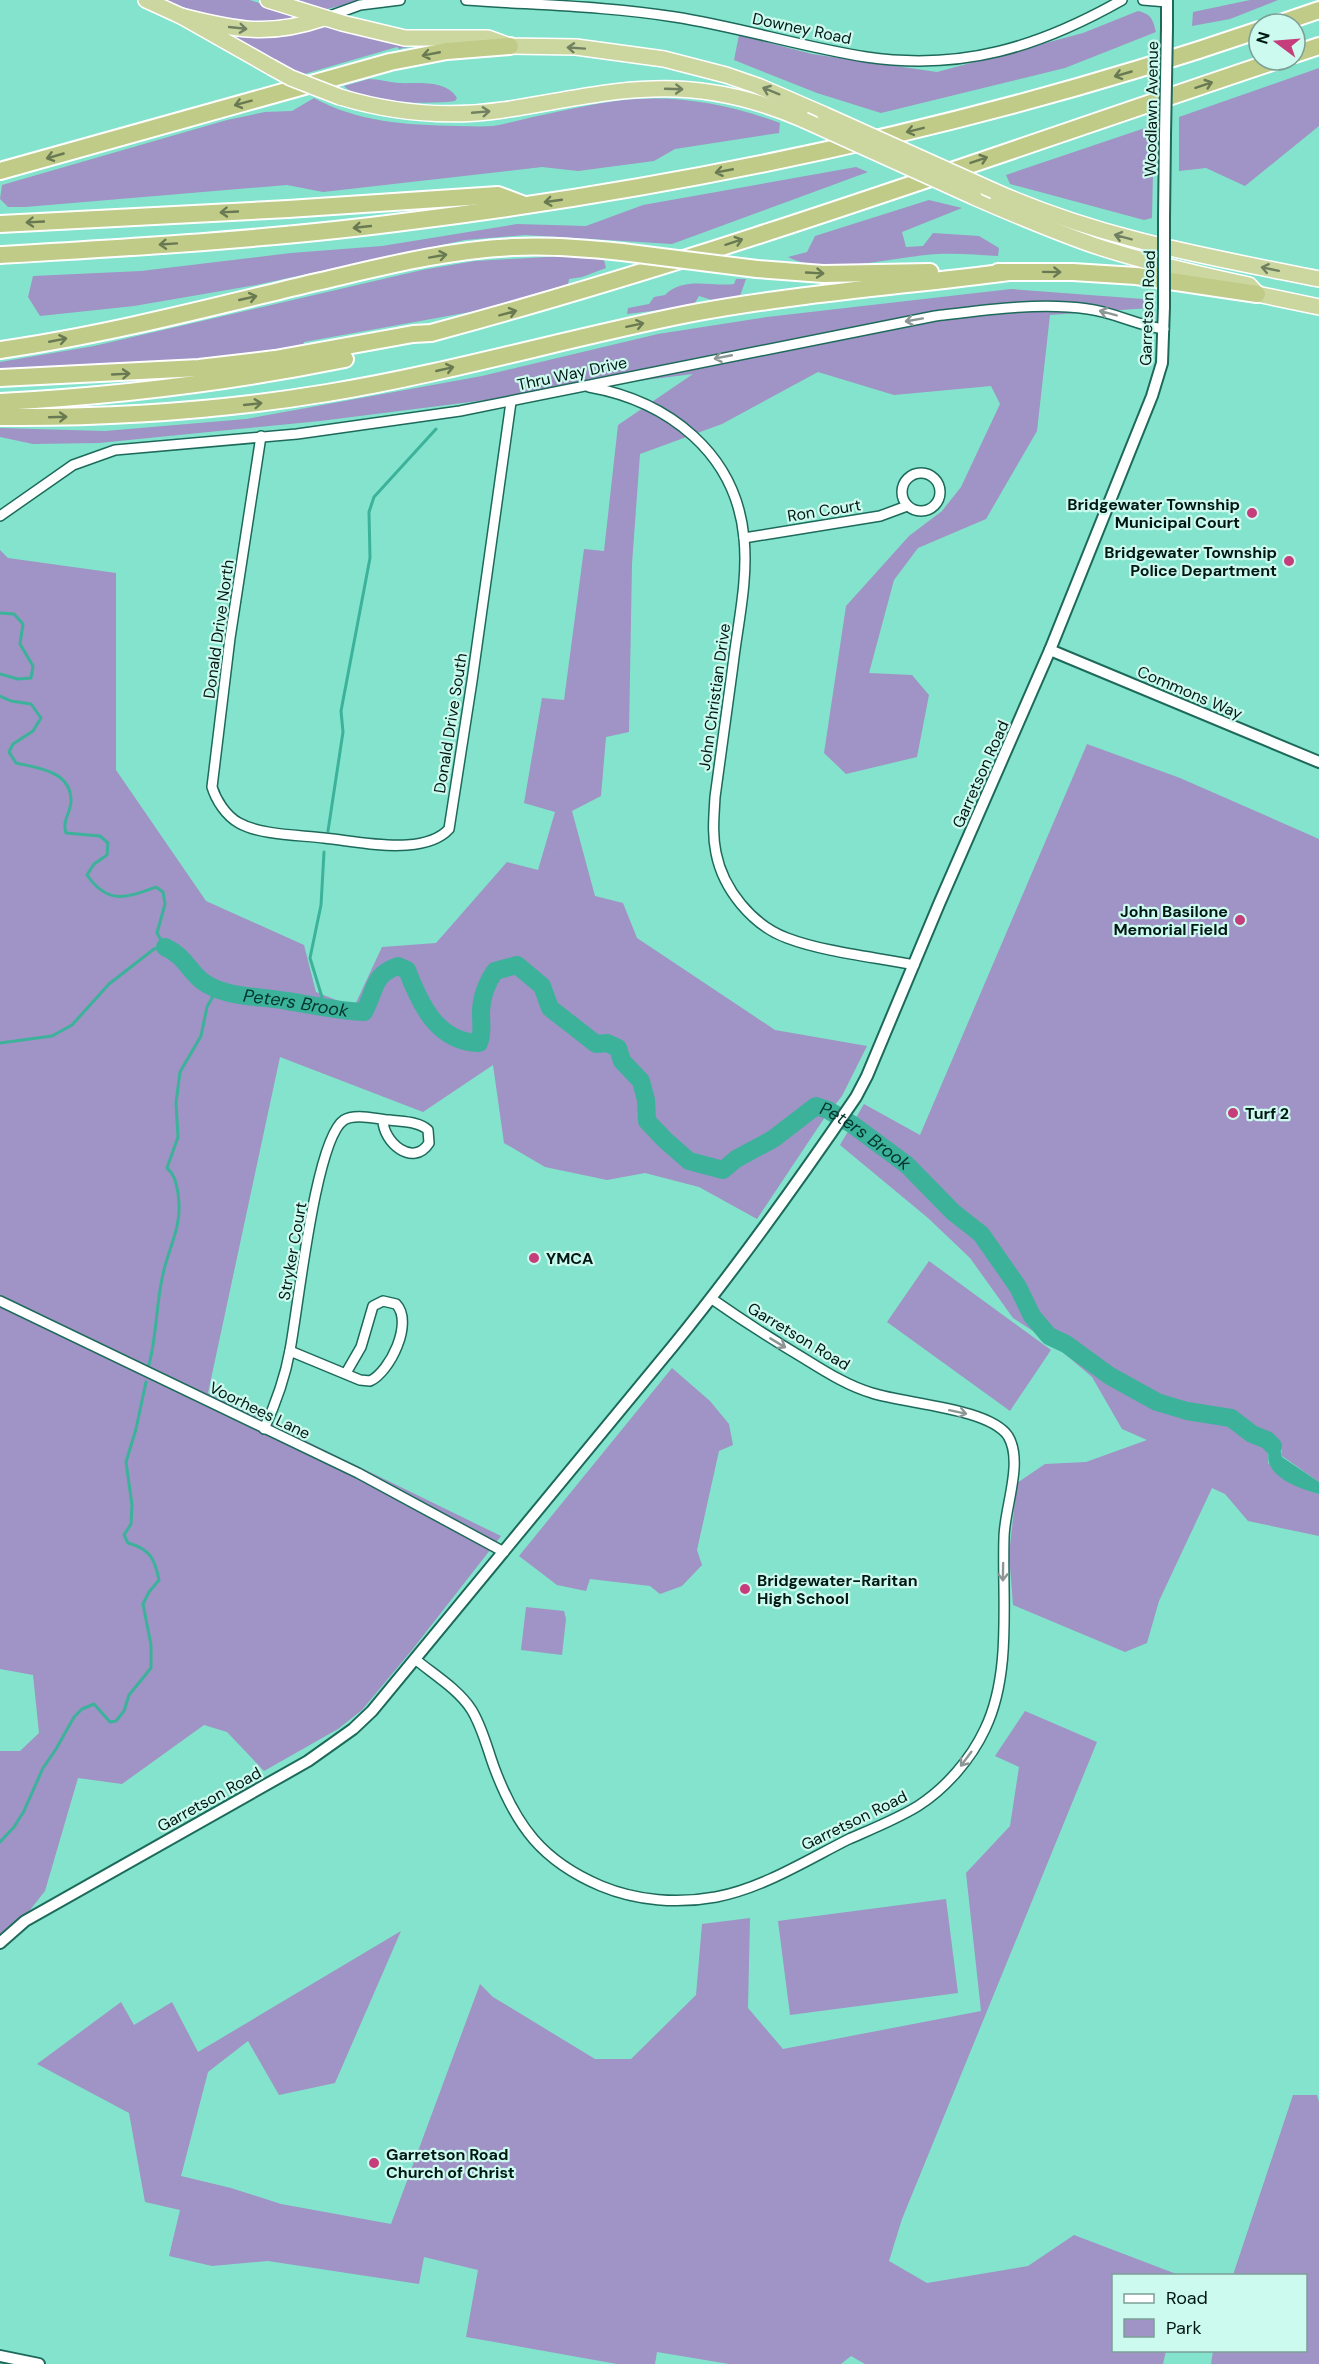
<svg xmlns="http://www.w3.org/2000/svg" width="1319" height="2364" font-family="'DM Sans',sans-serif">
<rect width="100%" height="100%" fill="#84e3cc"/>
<g fill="#a093c5">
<polygon points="166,0 250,0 300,17 281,25 213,19 170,5"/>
<polygon points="285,0 365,0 323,10"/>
<polygon points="1250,0 1278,0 1230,19 1192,26 1193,12"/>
<path d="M1138 11C1151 14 1153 19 1156 32L1065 68 881 113 817 93 734 60 739 35 812 54 937 72 1083 33Z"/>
<polygon points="324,27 408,45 408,47 399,49 397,47 301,75 230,35 279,36"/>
<polygon points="1319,68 1319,126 1245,186 1206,168 1179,171 1179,117"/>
<path d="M369 79C379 79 388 82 398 83 416 84 446 79 457 98L455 101 447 102C420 103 364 106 344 86Z"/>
<path d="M314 98C357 122 407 125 456 126 468 126 481 127 493 126 506 124 520 120 533 117 567 110 602 101 637 99 686 96 734 106 780 123L779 133 675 149 654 161 578 171 542 167 323 192 287 185 25 207H8L0 199 2 185 227 120 265 112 292 111Z"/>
<polygon points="1154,125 1152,218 1144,220 1010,184 1006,175"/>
<polygon points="856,167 868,172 672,244 525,235 465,240 256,285 134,306 40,316 28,297 33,276 141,271 291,253 382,246 517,224 586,226 643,205"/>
<path d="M929 200 962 208 902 232 906 247 923 246 933 233 979 236 999 248 998 256C979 255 958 253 938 254 896 256 826 277 788 257L807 252 815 236Z"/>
<polygon points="563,256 604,260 606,268 582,277 569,279 568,285 481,310 304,342 303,346 193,360 0,370 0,362 94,346 422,270 475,261"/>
<path d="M736 279H746L740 296 715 301 699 296 693 306 627 314 628 308 649 304 654 297 665 295C683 276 712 287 734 284Z"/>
<polygon points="1011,289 1143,299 1150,308 1050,315 1037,431 986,519 918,548 894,580 869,673 912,675 929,695 917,757 846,774 824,753 846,606 909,536 942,511 961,487 1000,404 991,386 894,395 818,372 722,424 640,454 632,564 629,732 606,737 601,796 572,811 595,896 623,903 637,938 775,1030 867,1046 842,1096 823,1120 757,1219 699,1187 645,1173 607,1180 545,1167 504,1143 493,1065 423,1112 280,1057 208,1393 501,1536 412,1650 362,1710 338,1729 264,1771 227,1732 204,1725 122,1784 78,1778 45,1891 0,1948 0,1751 20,1751 39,1733 33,1675 0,1669 0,550 8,558 116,573 116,770 206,901 304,945 316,992 354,1007 382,947 436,943 507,862 538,870 555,812 524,803 542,698 564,700 584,549 604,551 618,425 693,374 320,421 99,443 33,444 0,437 0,428 105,431 246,419 482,376 658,334 767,317"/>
<polygon points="1087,744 1180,778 1319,839 1319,1482 1282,1456 1281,1448 1262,1440 1268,1446 1268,1463 1309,1491 1319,1494 1319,1536 1248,1521 1225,1494 1212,1488 1159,1601 1147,1643 1125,1652 1013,1605 1009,1554 1017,1483 1045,1464 1086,1462 1147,1440 1122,1429 1092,1377 1053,1344 1013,1318 970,1258 928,1218 840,1145 864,1104 920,1135"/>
<polygon points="929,1261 1051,1350 1010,1411 887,1322"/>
<polygon points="672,1368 710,1401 729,1424 733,1445 719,1451 697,1550 702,1565 682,1586 660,1594 650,1586 590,1579 586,1591 557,1585 519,1556"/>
<polygon points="526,1607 564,1611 566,1619 562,1655 521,1650"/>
<polygon points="1025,1711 1097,1742 902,2219 889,2261 927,2283 1028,2266 1074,2235 1179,2275 1114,2276 1114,2350 1166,2351 1163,2364 865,2364 851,2356 841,2364 729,2364 657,2352 655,2364 617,2364 466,2337 478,2270 424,2257 419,2284 268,2261 212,2266 169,2256 180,2210 145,2202 129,2113 37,2064 121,2002 134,2025 172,2002 198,2052 401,1931 335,2083 279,2095 248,2041 208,2072 181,2176 231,2188 281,2204 391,2224 480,1984 493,1997 595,2059 631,2059 696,1995 702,1924 750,1918 748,2008 783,2049 981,2011 966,1873 1010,1826 1019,1767 995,1756"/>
<polygon points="946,1899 958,1993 790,2015 778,1921"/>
<polygon points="1293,2095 1317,2095 1319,2102 1319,2364 1211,2364 1213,2351 1306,2350 1306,2276 1233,2275"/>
</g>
<path fill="#3cb29b" d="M1262 1433C1274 1439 1280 1443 1282 1457L1319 1482V1494C1304 1490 1277 1481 1270 1465 1267 1460 1269 1452 1268 1446L1252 1434Z"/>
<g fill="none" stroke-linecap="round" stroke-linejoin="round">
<g stroke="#3cb29b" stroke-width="3">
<polyline points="0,613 14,614 23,624 20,644 33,666 31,678 18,679 0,674"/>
<path d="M0 696 11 701 31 704 41 718 33 731 13 744 9 752 16 763C38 768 72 771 71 802 70 814 62 821 66 833L100 836 108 843 107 855 94 864 87 875C108 905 126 898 156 887L163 892 165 904 157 933 165 947 154 949 109 984 72 1025 52 1036 0 1043"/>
<polyline points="328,831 343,732 341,711 370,558 369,512 374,497 436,429"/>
<polyline points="324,852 321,905 310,958 325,1007"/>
<path d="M149 1365C157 1334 156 1304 163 1274 170 1243 183 1226 178 1193 176 1183 175 1175 167 1168L178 1137 176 1103 180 1072 201 1036 207 1007 217 989"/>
<path d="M0 1842 14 1827 24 1811 43 1768 56 1749 74 1717 82 1709 94 1704 110 1722 116 1721 124 1711 129 1695 151 1668V1645L143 1604 149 1592 159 1580C155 1559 150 1549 128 1543L124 1535 131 1524 132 1505 126 1462 136 1429 146 1382"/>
</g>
<path stroke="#3cb29b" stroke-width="18" id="s1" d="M165 947C186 957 187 969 202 981 224 998 260 996 287 1001 313 1005 338 1011 364 1012 376 990 372 975 398 966L407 970C420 1004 437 1042 479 1043 483 1033 481 1024 481 1013 481 998 486 984 495 971L517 965 542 986 550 1008 596 1044 607 1043 618 1048 622 1061 641 1081 646 1100 647 1121 665 1140 689 1161 723 1170 736 1159 773 1139 816 1106 828 1110 853 1125 907 1165 953 1212 981 1234 1018 1287 1032 1316 1049 1336 1066 1344 1110 1376 1157 1402 1187 1411 1231 1418 1252 1434 1267 1440 1273 1446"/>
<defs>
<g id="minor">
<path d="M466 0C536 5 606 6 675 17 739 27 802 47 866 57 962 71 1039 47 1122 0"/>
<polyline points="1143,0 1167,2"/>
<polyline points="327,17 360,5 400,0"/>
<path d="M589 387C668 401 736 453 744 538 748 578 739 618 734 657 728 704 721 751 715 797 714 816 712 834 716 853 723 889 752 925 787 938 824 952 874 957 914 965"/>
<path d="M261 436 230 638 212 787C216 800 226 816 239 823 260 835 300 835 324 838 351 841 380 847 407 845 421 844 439 840 449 829L472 681 511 402"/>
<circle cx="921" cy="492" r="19"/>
<path d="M0 516 73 465 115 450 297 434 460 411 935 316C984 310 1039 302 1088 309 1114 312 1138 326 1164 329"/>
<polyline points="744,538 880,516 907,506"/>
<polyline points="0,1301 358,1473 504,1552"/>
<path d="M290 1351 360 1380 370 1381C390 1372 414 1322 396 1304L383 1301 373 1306 361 1347 346 1373"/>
<path d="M264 1429C276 1403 285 1378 290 1350 298 1310 315 1139 344 1120 355 1113 376 1119 389 1120 402 1122 418 1121 428 1130L429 1143C413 1168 383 1142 383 1120"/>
<path d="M415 1659C433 1674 458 1689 471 1709 482 1726 487 1748 494 1767 516 1826 542 1861 601 1886 637 1901 678 1904 716 1897 763 1888 807 1860 849 1839 872 1829 897 1819 918 1806 946 1788 971 1759 985 1729 1012 1673 1002 1599 1004 1538 1004 1509 1024 1462 1008 1436 989 1408 906 1404 872 1393 848 1386 826 1372 805 1359 773 1340 742 1320 712 1299"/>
</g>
<g id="tertiary">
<polyline points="1167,28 1167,0"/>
<polyline points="1164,218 1165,135"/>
<polyline points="1050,650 1319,762"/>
<path d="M0 1943 25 1921 308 1761 353 1729 372 1711 673 1346C738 1266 798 1182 856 1097L867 1076 939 904 1050 650 1152 396 1162 363 1164 307"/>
<polyline points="0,2356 39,2364"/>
</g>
<g id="trunk">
<polyline points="146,0 181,16 271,67"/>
<polyline points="268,0 342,23 405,38 488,38 510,46 576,47 664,59 726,75 758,86 825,115"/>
<path d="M181 16C236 30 269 37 324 18"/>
<path d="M340 97C393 113 448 118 503 110 553 103 603 90 653 89 706 87 756 99 804 120"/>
<path d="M994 191C1102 239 1205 256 1319 279"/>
<path d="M974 197C1013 214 1053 231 1093 245 1144 262 1197 274 1249 285L1257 294 1319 307"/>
</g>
<g id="motorway">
<polyline points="1278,24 1319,10"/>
<polyline points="1295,54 1319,46"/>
<polyline points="0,171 390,62 447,51 510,46"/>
<polyline points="0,224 288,209 498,195 522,204"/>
<path d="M0 255C137 247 275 239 411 221 699 185 984 124 1259 30"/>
<polyline points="757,269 823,274 930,272"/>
<polyline points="998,272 1073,272 1136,276 1257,294"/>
<path d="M0 350C105 335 208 308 312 283 378 268 445 250 513 247 550 245 586 248 622 252"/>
<path d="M0 378 199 368 275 359 413 334 431 333C718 256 997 154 1278 60"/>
<path d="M0 402C116 396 231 382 345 359"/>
<path d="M0 417C109 418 219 411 327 393 449 373 567 338 688 314 794 294 902 286 1009 272"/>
</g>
</defs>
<use href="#minor" stroke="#1d6a5b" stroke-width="12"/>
<use href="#tertiary" stroke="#1d6a5b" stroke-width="14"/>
<use href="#trunk" stroke="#fff" stroke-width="18"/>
<use href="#motorway" stroke="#fff" stroke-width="20"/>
<use href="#minor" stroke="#fff" stroke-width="9"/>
<use href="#tertiary" stroke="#fff" stroke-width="10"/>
<use href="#trunk" stroke="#ccd69f" stroke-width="15"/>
<use href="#motorway" stroke="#bfcb87" stroke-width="16"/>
<defs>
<g id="tertiary-bridge">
<polyline points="1165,135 1167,28"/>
<polyline points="1164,307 1164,218"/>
</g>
<g id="trunk-bridge">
<polyline points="271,67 291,78 340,97"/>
<polyline points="825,115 994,191"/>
<polyline points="804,120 974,197"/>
</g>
<polyline id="motorway-bridge" points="622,252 757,269"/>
</defs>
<use href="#tertiary-bridge" stroke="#1d6a5b" stroke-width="14" stroke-linecap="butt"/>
<use href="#trunk-bridge" stroke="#fff" stroke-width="18" stroke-linecap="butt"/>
<use href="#motorway-bridge" stroke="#fff" stroke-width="20" stroke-linecap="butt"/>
<use href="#tertiary-bridge" stroke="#fff" stroke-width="10"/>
<use href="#trunk-bridge" stroke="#ccd69f" stroke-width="15"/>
<use href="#motorway-bridge" stroke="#bfcb87" stroke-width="16"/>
</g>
<defs><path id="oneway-shaft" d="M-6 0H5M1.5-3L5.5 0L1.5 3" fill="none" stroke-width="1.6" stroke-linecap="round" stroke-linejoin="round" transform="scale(1.5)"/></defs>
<g stroke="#708060">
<use href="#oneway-shaft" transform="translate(238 28) rotate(6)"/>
<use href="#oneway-shaft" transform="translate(576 48) rotate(-176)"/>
<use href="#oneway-shaft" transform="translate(674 89) rotate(2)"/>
<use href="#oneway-shaft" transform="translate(771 91) rotate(-158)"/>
<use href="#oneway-shaft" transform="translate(481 112) rotate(-5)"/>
<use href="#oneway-shaft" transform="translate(1123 237) rotate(-165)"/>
<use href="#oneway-shaft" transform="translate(1270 269) rotate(-168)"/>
</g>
<g stroke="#697a53">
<use href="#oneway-shaft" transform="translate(431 54) rotate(169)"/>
<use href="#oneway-shaft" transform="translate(1123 74) rotate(164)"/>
<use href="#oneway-shaft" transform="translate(1204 85) rotate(-19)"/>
<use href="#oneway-shaft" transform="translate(243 103) rotate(165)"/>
<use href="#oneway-shaft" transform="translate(915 130) rotate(166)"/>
<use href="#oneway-shaft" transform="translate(55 156) rotate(164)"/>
<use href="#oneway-shaft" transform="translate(979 160) rotate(-19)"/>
<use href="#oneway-shaft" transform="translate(724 171) rotate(169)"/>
<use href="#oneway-shaft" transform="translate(553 201) rotate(172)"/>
<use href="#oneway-shaft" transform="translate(229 212) rotate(177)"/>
<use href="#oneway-shaft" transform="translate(35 222) rotate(177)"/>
<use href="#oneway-shaft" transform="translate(362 227) rotate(174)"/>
<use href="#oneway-shaft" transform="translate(734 242) rotate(-18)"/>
<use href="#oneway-shaft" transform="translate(168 244) rotate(176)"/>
<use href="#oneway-shaft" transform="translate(438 256) rotate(-10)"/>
<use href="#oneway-shaft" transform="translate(1052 272) rotate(1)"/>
<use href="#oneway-shaft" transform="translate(815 273) rotate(3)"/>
<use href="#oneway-shaft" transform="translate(248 298) rotate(-13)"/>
<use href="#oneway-shaft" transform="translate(508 313) rotate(-15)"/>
<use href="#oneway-shaft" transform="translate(635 325) rotate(-12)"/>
<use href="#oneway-shaft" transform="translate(58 340) rotate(-11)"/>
<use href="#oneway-shaft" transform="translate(445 369) rotate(-13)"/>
<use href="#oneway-shaft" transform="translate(121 374) rotate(-3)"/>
<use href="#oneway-shaft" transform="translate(253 404) rotate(-6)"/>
<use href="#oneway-shaft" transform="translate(58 417) rotate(-2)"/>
</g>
<g stroke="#8c9795">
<use href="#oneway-shaft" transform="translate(1108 313) rotate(-165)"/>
<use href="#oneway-shaft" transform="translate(914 320) rotate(170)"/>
<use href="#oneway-shaft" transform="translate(723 357) rotate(169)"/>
<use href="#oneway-shaft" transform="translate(778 1343) rotate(31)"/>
<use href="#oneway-shaft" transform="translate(958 1412) rotate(12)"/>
<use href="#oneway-shaft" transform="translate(1003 1572) rotate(91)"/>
<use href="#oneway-shaft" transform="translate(966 1759) rotate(127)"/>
</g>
<g fill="#c53d7a" stroke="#cdfaee" stroke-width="2">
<circle cx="1252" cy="513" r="6"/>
<circle cx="1289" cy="561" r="6"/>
<circle cx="1240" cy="920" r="6"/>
<circle cx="1233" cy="1113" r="6"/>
<circle cx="534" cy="1258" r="6"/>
<circle cx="745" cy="1589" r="6"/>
<circle cx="374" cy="2163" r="6"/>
</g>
<g text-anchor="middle" stroke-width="4.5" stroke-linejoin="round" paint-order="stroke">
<g font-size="16" fill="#001813" stroke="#cdfaee">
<text transform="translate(802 28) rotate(12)" y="6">Downey Road</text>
<text transform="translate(1151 109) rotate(-89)" y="6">Woodlawn Avenue</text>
<text transform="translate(1147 308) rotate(-88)" y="6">Garretson Road</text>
<text transform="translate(572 373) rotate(-12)" y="6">Thru Way Drive</text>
<text transform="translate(824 510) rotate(-9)" y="6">Ron Court</text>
<text transform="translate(218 629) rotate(-82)" y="6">Donald Drive North</text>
<text transform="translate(1190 692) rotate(23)" y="6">Commons Way</text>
<text transform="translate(714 697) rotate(-82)" y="6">John Christian Drive</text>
<text transform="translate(450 723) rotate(-81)" y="6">Donald Drive South</text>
<text transform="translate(980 774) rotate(-66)" y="6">Garretson Road</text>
<text transform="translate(292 1251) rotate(-80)" y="6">Stryker Court</text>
<text transform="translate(799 1336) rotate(31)" y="6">Garretson Road</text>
<text transform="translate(260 1410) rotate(26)" y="6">Voorhees Lane</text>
<text transform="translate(209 1799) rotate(-29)" y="6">Garretson Road</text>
<text transform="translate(854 1820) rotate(-26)" y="6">Garretson Road</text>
</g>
<g font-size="16" font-weight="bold" fill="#001813" stroke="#cdfaee" text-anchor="start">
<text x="1240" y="510" text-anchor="end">Bridgewater Township<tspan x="1240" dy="18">Municipal Court</tspan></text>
<text x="1277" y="558" text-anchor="end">Bridgewater Township<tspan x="1277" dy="18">Police Department</tspan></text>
<text x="1228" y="917" text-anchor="end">John Basilone<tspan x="1228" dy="18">Memorial Field</tspan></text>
<text x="1245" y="1119">Turf 2</text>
<text x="546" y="1264">YMCA</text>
<text x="757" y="1586">Bridgewater-Raritan<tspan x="757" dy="18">High School</tspan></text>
<text x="386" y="2160">Garretson Road<tspan x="386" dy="18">Church of Christ</tspan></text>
</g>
<g font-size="18" font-style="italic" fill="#00352c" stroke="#cdfaee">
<text dy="6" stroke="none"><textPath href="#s1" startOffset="148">Peters Brook</textPath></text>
<text dy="6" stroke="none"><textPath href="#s1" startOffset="978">Peters Brook</textPath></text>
</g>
</g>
<rect x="1112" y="2274" width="195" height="78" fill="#cdfaee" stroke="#7ba096" stroke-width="1.5"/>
<rect x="1124" y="2294" width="30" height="9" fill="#ffffff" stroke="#7ba096" stroke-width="1.5"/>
<text x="1166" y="2304" font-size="18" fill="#001813">Road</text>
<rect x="1124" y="2319" width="30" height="18" fill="#a093c5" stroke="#7ba096" stroke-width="1.5"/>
<text x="1166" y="2334" font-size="18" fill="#001813">Park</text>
<g transform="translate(1277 42) rotate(286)"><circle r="28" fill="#cdfaee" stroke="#7ba096" stroke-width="1.5"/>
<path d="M0-4.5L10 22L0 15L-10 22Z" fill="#c53d7a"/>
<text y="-9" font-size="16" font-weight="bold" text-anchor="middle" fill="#001813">N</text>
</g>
</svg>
